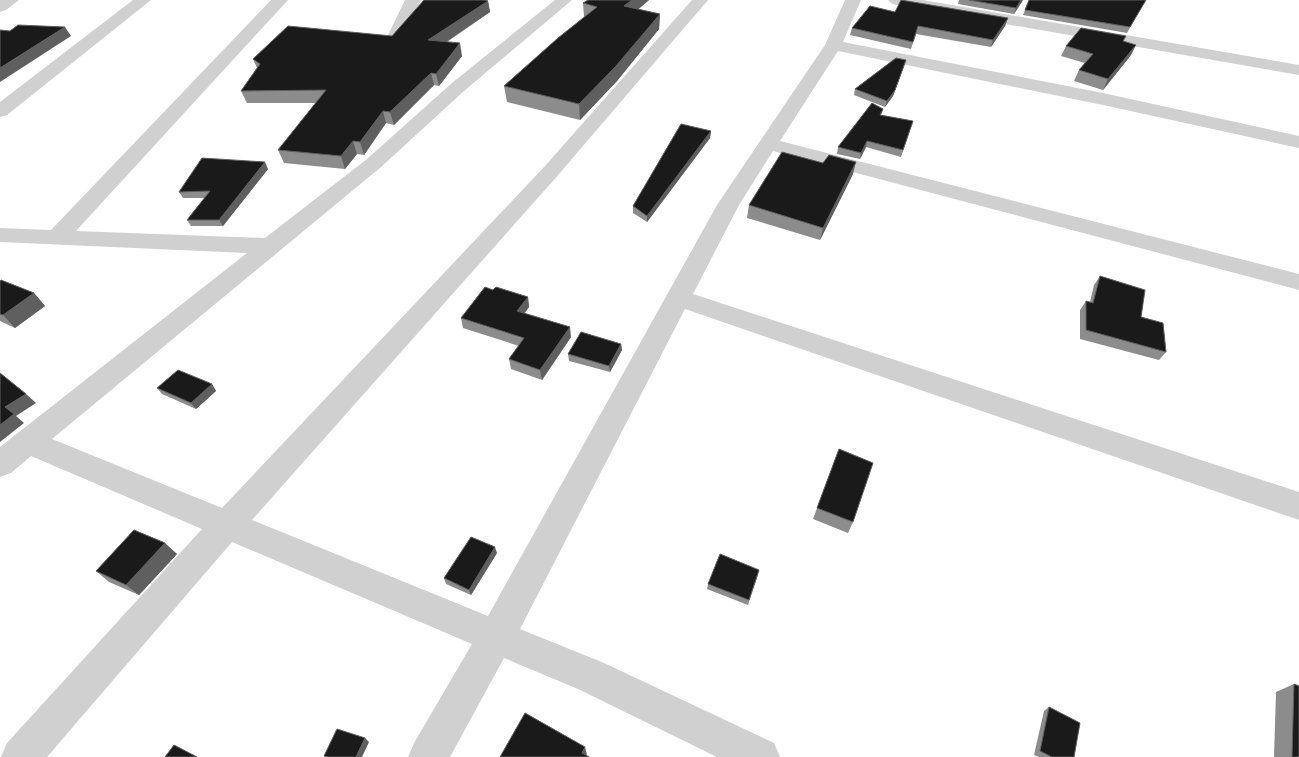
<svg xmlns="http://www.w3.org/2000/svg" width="1299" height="757" font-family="Barlow,sans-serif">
<rect width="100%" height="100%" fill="#fff"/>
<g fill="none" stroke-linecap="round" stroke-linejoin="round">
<g fill="#d0d0d0" fill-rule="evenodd">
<polygon points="0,0 19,0 6,10 0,12"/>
<polygon points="133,0 151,0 7,115 0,117 0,102"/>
<polygon points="271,0 288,0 76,231 265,238 367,159 452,83 555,0 572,0 464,91 381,167 52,439 222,508 545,166 692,0 708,0 559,174 252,520 488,616 717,205 825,45 845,0 861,0 843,42 1103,93 1299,136 1299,148 1103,105 838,51 780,141 1299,274 1299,290 773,151 739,205 693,294 1299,492 1299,520 685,309 520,629 604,663 774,743 780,757 717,757 578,689 504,658 450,757 408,757 414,743 472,644 232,542 47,757 1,757 7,743 202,529 31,456 11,473 0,477 0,447 247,253 0,242 0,228 51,230"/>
<polygon points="405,0 421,0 402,39 390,39 388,35"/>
<polygon points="888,0 923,0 1299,65 1299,75 896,5 891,3"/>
</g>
</g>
<g fill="#8c8c8c">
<polygon points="649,0 638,9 660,14 659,29 617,81 580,120 507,102 504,86 584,17 583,3"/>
<polygon points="959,0 1023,0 1014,14 958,4"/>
<polygon points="1029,0 1145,0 1127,33 1023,15"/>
<polygon points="488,1 490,12 447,42 462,56 439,86 434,85 394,125 386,123 364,155 357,154 345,169 284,163 278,150 316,103 247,103 241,91 257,68 253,59 392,36"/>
<polygon points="895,12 1008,18 1005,26 991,47 916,34 911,49 850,35 852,28"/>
<polygon points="1123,41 1131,55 1103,90 1074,81 1079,70 1085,63 1061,56 1066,46"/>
<polygon points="904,66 893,96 885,107 854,95 855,89"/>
<polygon points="883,109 881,115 913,121 901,157 866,147 860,159 837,154 838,147"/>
<polygon points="711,131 710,138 647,222 633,213 633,206"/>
<polygon points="823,163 853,174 820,240 747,218 749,205"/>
<polygon points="268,169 223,226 191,226 187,220 205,198 183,198 179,192"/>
<polygon points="1100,276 1141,317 1166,352 1159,360 1080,339 1080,310 1086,301 1090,302 1094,285"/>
<polygon points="0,281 34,293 45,306 15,328 0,321"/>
<polygon points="493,290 528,297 529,307 525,313 571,337 542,380 511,369 509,359 519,346 463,328 461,318"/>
<polygon points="621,344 622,350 610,372 569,361 568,354"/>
<polygon points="212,384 216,391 196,409 162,394 157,388"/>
<polygon points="839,449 853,522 848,533 813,519"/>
<polygon points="497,553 471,595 446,584 444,578"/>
<polygon points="177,554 139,595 109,582 96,571"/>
<polygon points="758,575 748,605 707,589 708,584"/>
<polygon points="1294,684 1299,757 1274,757 1276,692"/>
<polygon points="1049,707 1074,757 1039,757 1034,755 1044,711"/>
</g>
<g fill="#5f5f5f">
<polygon points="632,0 649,0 625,21 624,6"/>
<polygon points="1021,0 1023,0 1014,14 1016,8"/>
<polygon points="488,1 490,12 431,52 428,40"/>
<polygon points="660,14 659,29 617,81 580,120 579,104"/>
<polygon points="1008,18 1005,26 991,47 993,40"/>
<polygon points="65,27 71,36 0,82 0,68"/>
<polygon points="460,43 462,56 439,86 436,74"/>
<polygon points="1136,45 1131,55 1103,90 1108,79"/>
<polygon points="906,60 893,96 885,107 887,101"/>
<polygon points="431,73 434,85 394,125 390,112"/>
<polygon points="383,111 386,123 364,155 360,142"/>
<polygon points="711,131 710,138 647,222 647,216"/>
<polygon points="353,141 357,154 345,169 341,156"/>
<polygon points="867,141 866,147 860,159 861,153"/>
<polygon points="265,162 268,169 223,226 219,220"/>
<polygon points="856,162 853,174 820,240 823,228"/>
<polygon points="34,293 45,306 15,328 3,315"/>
<polygon points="528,297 529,307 519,320 517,311"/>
<polygon points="570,327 571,337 542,380 540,370"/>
<polygon points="621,344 622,350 610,372 609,366"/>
<polygon points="212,384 216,391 196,409 191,403"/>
<polygon points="26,394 36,403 16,416 24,423 0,442 0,425 5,407"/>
<polygon points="165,543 177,554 139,595 126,585"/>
<polygon points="495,547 497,553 471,595 469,590"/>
<polygon points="365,738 369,742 362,757 356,757"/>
<polygon points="585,747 587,755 586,757 582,753"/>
</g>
<g fill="#1a1a1a" stroke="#5f5f5f">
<polygon points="424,0 485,0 488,1 428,40 460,43 436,74 431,73 390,112 383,111 360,142 353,141 341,156 278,150 326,90 241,91 260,64 253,59 288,26 392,36"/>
<polygon points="588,0 632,0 624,6 660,14 616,66 579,104 504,86 558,38 597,7 583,3"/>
<polygon points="901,0 1008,18 993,40 918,26 913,42 852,28 870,6 895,12"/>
<polygon points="969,0 1021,0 1016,8"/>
<polygon points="1029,0 1146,0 1130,27 1025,10"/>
<polygon points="18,25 65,27 0,68 0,30 10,31"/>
<polygon points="1081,28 1126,36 1123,41 1136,45 1108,79 1079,70 1093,54 1066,46"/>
<polygon points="896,58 906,60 895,90 887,101 855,89"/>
<polygon points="872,103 883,109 880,115 913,121 903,150 867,141 861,153 838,147"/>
<polygon points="681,124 711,131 647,216 633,206"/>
<polygon points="782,152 823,163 829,155 856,162 823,228 749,205"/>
<polygon points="202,158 265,162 219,220 187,220 210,191 179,192"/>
<polygon points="1100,276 1145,290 1141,317 1163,323 1166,352 1086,330 1086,301 1093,303"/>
<polygon points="1,280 34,293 3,315 0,314 0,281"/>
<polygon points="485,287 493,290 496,287 528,297 517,311 570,327 540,370 509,359 524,338 461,318"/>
<polygon points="581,332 621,344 609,366 568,354"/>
<polygon points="178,370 212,384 191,403 157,388"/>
<polygon points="0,373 26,394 5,407 14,414 0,425"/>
<polygon points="839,449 873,463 853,522 817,508"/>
<polygon points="134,530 165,543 126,585 96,571"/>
<polygon points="471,537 495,547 469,590 444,578"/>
<polygon points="720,554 759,570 749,600 708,584"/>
<polygon points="1294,684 1299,686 1299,757 1292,757"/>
<polygon points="1049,707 1080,723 1074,757 1052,757 1040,751"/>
<polygon points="525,713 585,747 582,753 589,757 500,757"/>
<polygon points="337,729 365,738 356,757 328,757 324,756"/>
<polygon points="174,745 197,757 165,757"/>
</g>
</svg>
